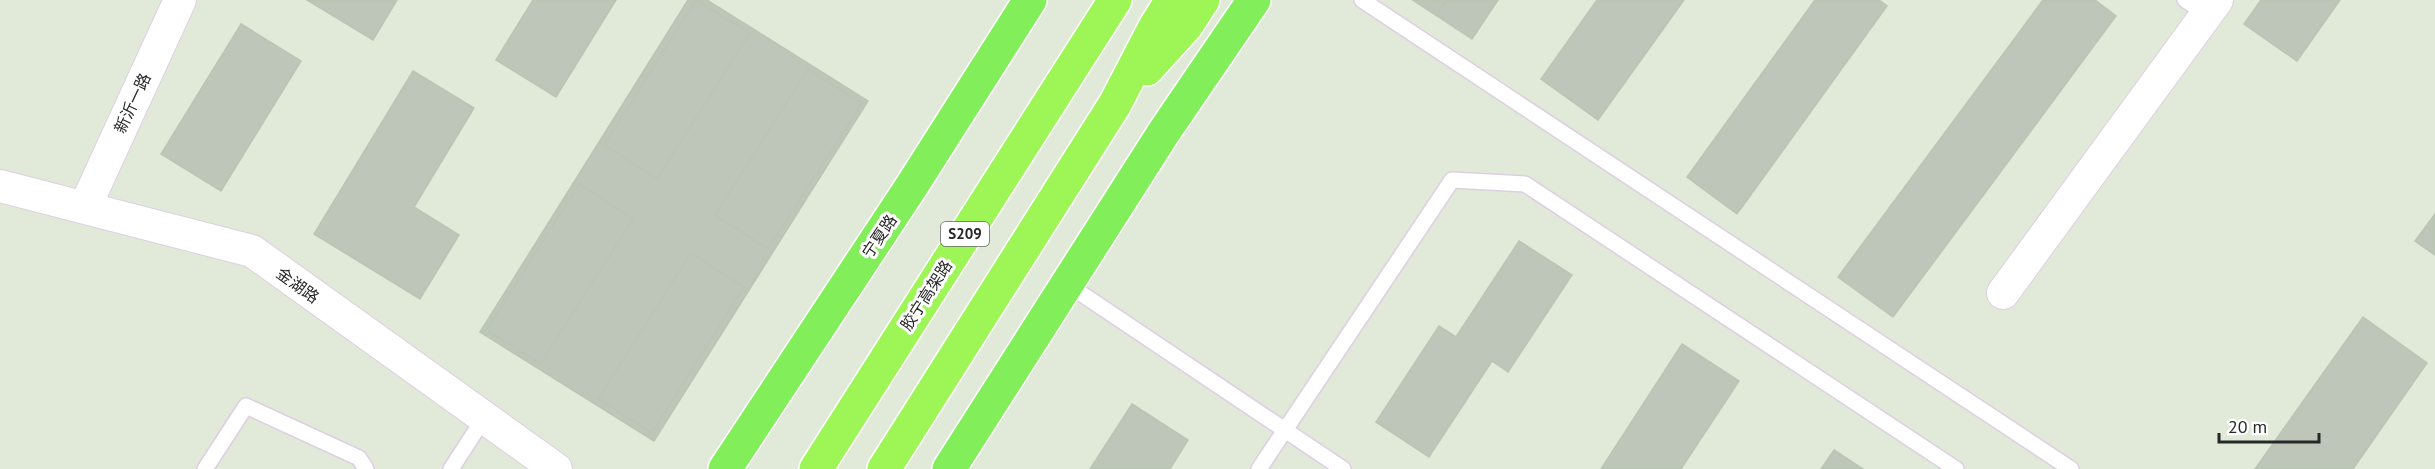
<svg xmlns="http://www.w3.org/2000/svg" width="2435" height="469" font-family="'PT Sans','Noto Sans SC',sans-serif">
<rect width="100%" height="100%" fill="#e1ead9"/>
<g fill="#bdc6b9" stroke="#bac5b3" stroke-width="1.5">
<polygon points="307,0 397,0 373,40"/>
<polygon points="533,0 616,0 556,97 496,60"/>
<polygon points="688,0 707,0 868,101 654,441 480,332"/>
<polygon points="696,0 750,33 657,179 604,145"/>
<polygon points="1413,0 1498,0 1472,39"/>
<polygon points="1413,0 1446,0 1436,15"/>
<polygon points="1597,0 1684,0 1598,120 1541,79"/>
<polygon points="1815,0 1879,0 1887,6 1737,214 1687,177"/>
<polygon points="2043,0 2095,0 2116,16 1893,317 1838,277"/>
<polygon points="2261,0 2340,0 2297,61 2244,24"/>
<polygon points="241,24 301,61 221,191 161,154"/>
<polygon points="808,69 862,103 768,249 715,215"/>
<polygon points="413,71 474,108 414,207 459,235 420,299 314,234"/>
<polygon points="579,184 633,219 540,364 487,330"/>
<polygon points="2435,214 2435,255 2415,241"/>
<polygon points="1519,241 1572,275 1508,372 1492,361 1429,457 1376,422 1439,326 1456,337"/>
<polygon points="691,253 744,287 652,433 598,399"/>
<polygon points="2363,317 2427,363 2353,469 2255,469"/>
<polygon points="1682,344 1739,381 1681,469 1601,469"/>
<polygon points="1132,404 1188,440 1170,469 1090,469"/>
<polygon points="1834,450 1863,469 1821,469"/>
</g>
<g fill="none" stroke-linecap="round" stroke-linejoin="round">
<defs>
<g id="service">
<polyline points="1362,0 2071,469"/>
<polyline points="2185,0 2207,14"/>
<polyline points="1067,284 1343,469"/>
<polyline points="205,469 246,406 359,458 366,469"/>
<polyline points="451,469 484,418"/>
<polyline points="1259,469 1452,180 1525,184 1956,469"/>
</g>
<g id="minor">
<polyline points="0,186 252,251 556,469"/>
<polyline points="85,207 180,0"/>
<polyline points="2003,293 2217,0"/>
</g>
<g id="primary">
<polyline points="725,469 911,187 1030,0"/>
<polyline points="949,469 1164,132 1254,0"/>
</g>
<g id="trunk">
<polyline points="1147,69 1186,26 1203,0"/>
<polyline points="816,469 1115,0"/>
<polyline points="884,469 1115,104 1155,27 1172,0"/>
</g>
</defs>
<use href="#service" stroke="#ddcfe1" stroke-width="18"/>
<use href="#minor" stroke="#ddcfe1" stroke-width="34"/>
<use href="#primary" stroke="#fff" stroke-width="36"/>
<use href="#trunk" stroke="#fff" stroke-width="36"/>
<use href="#service" stroke="#fff" stroke-width="15"/>
<use href="#minor" stroke="#fff" stroke-width="32"/>
<use href="#primary" stroke="#82ee5a" stroke-width="33"/>
<use href="#trunk" stroke="#9df556" stroke-width="33"/>
</g>
<g text-anchor="middle" stroke-width="6" stroke-linejoin="round" paint-order="stroke">
<rect fill="#fff" stroke="#686868" stroke-width="1.5" x="941" y="222" width="48" height="24" rx="4.5"/>
<g font-size="15" font-weight="bold" fill="#282828">
<text x="965" y="239">S209</text>
</g>
<g font-size="16" fill="#282828" stroke="#fff">
<text transform="translate(132 103) rotate(-65)" y="6">新沂一路</text>
<text transform="translate(879 236) rotate(-56)" y="6">宁夏路</text>
<text transform="translate(298 285) rotate(36)" y="6">金湖路</text>
<text transform="translate(926 295) rotate(-57)" y="6">胶宁高架路</text>
</g>
</g>
<path d="M2219 433v9h100v-9" fill="none" stroke="#282828" stroke-width="3"/>
<text x="2228" y="433" font-size="18" fill="#282828" stroke="#ffffff" stroke-width="4.5" paint-order="stroke">20 m</text>
</svg>
